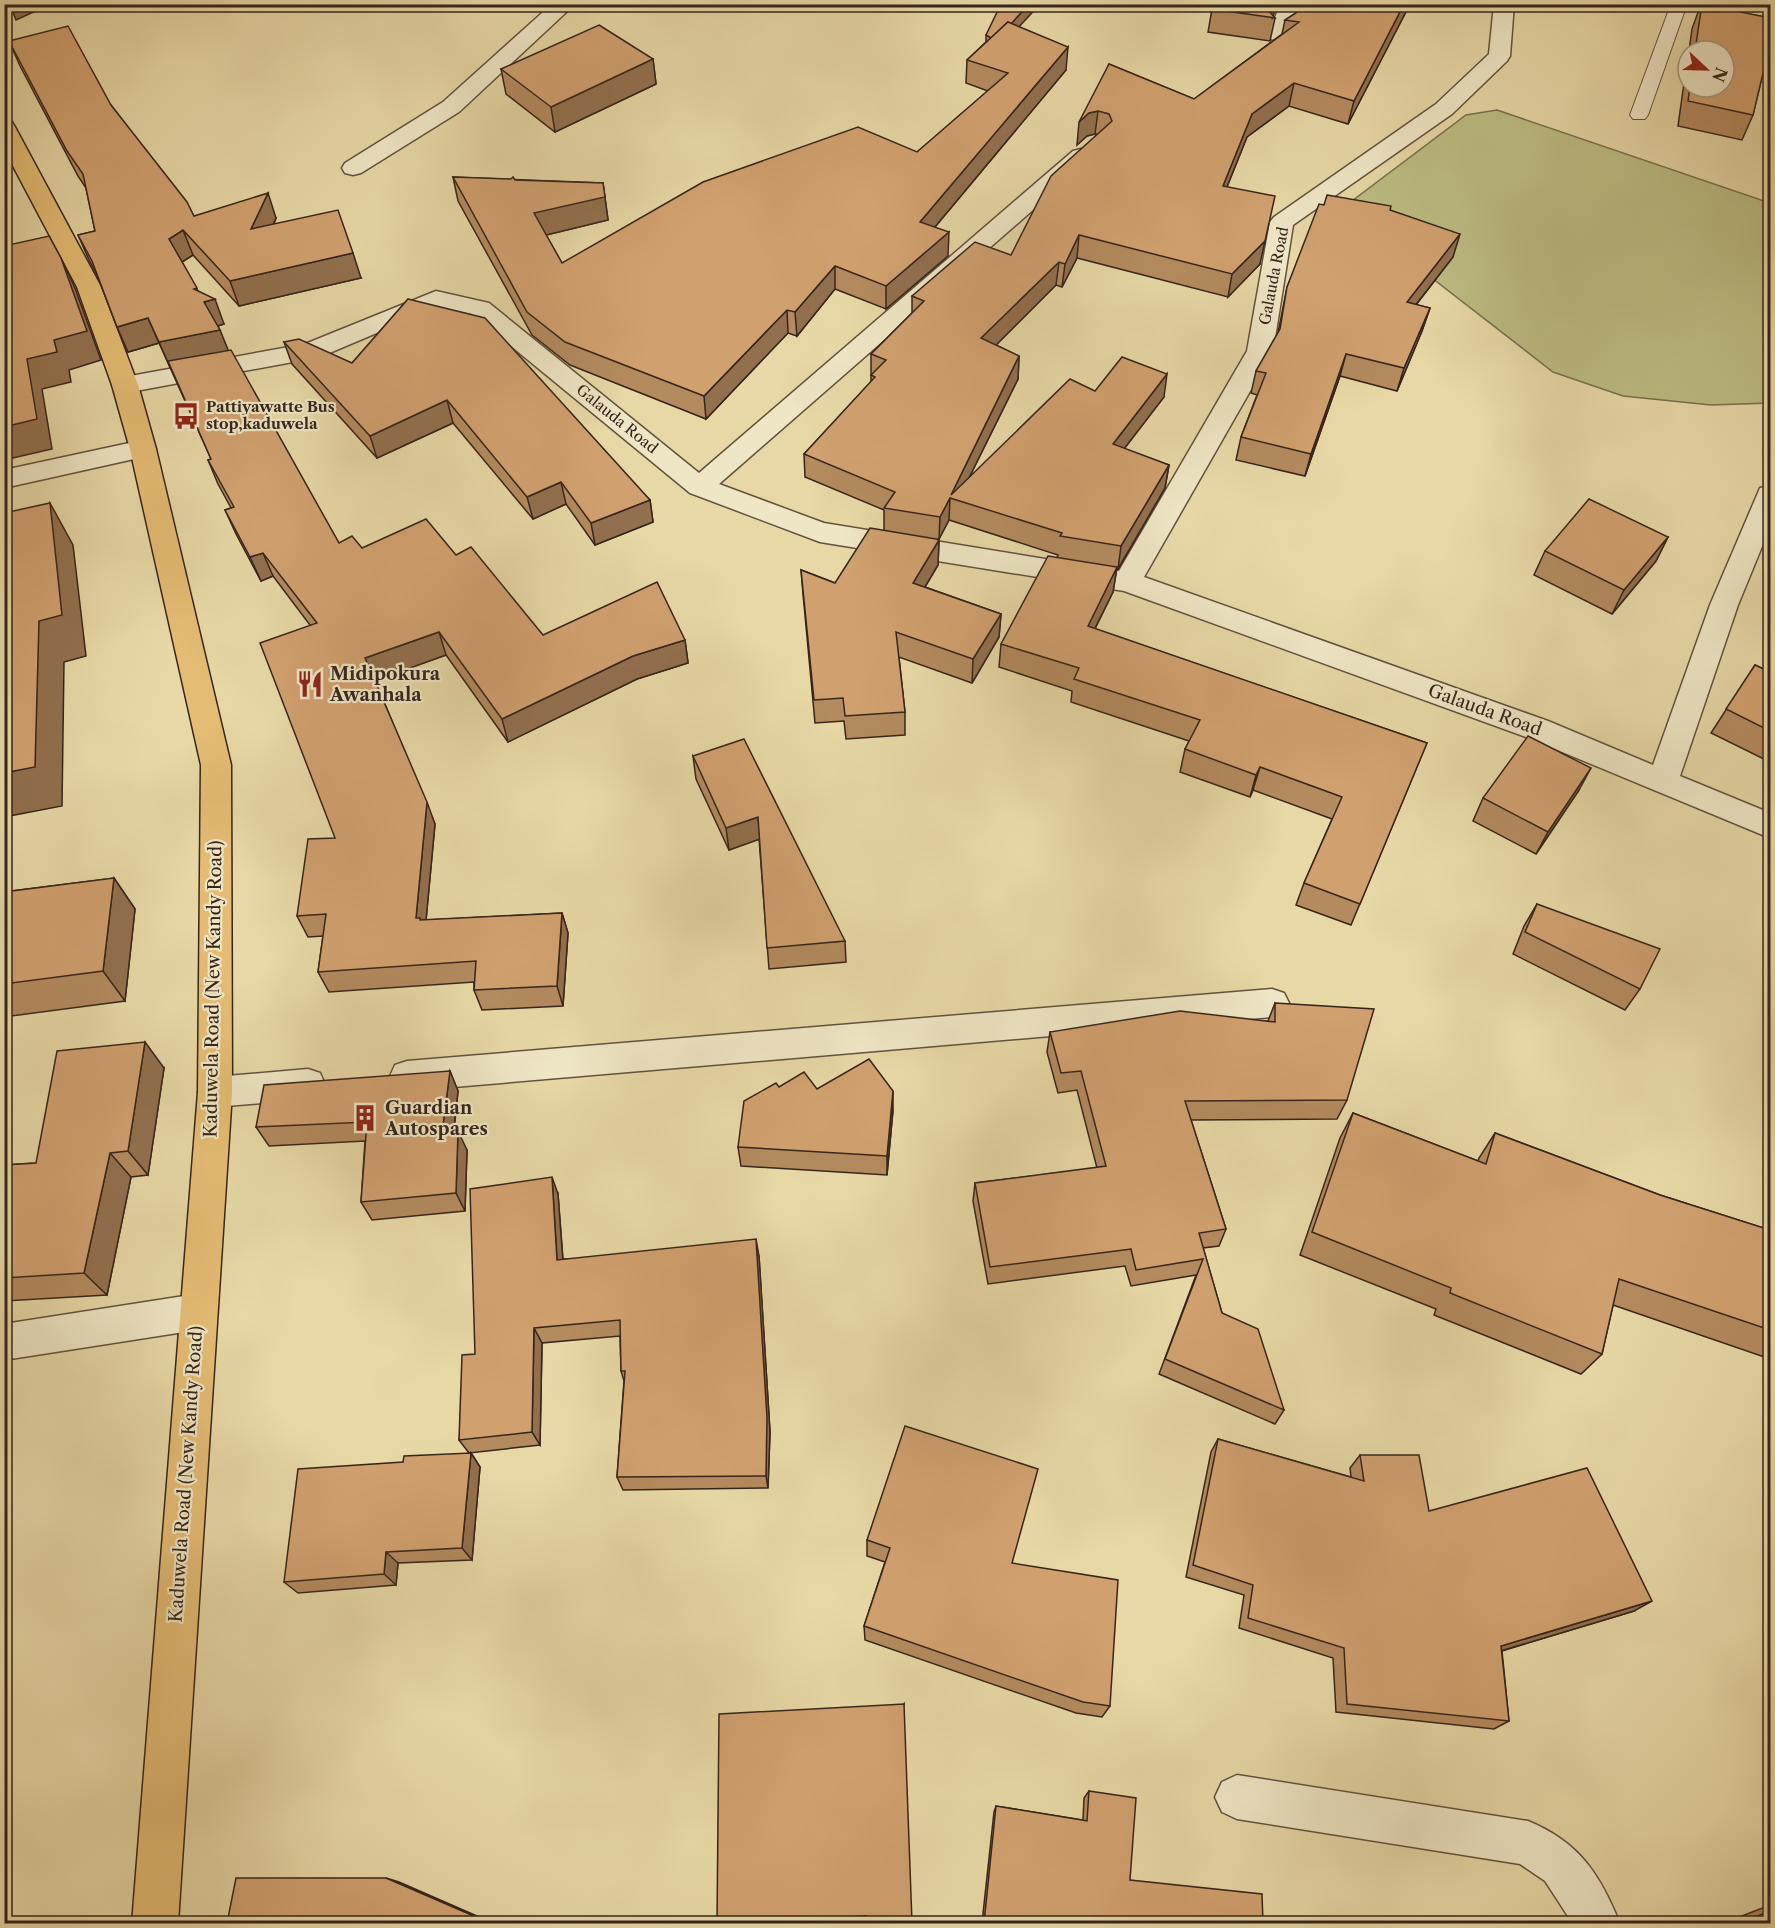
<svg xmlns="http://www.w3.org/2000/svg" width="1775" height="1928" font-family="'Libre Caslon Text',serif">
<rect width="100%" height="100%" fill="#e7d8a6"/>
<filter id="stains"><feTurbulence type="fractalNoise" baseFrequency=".00333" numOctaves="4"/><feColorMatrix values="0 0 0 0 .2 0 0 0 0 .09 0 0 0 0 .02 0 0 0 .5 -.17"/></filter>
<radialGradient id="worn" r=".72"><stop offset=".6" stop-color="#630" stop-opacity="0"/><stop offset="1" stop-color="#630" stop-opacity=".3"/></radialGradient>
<polygon fill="#bcbc82" stroke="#79704e" stroke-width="1.5" points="1497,110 1770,203 1770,403 1711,405 1623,396 1553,372 1361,223 1348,204 1466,115"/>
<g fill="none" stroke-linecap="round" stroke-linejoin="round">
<defs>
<polygon id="lane" points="1671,4 1687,4 1648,115 1645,119 1633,119 1630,115"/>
<g id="street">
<polygon points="552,4 575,4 459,112 361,173 353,175 345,173 342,168 345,163 443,102"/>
<polygon points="1281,4 1302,4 1289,35 1285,39 1278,41 1271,39 1267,35"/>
<polygon points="1494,4 1514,4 1510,56 1507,61 1452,114 1293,225 1273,351 1144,577 1548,721 1653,765 1710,605 1757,495 1760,488 1770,486 1770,527 1738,605 1680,776 1770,813 1770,838 1526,737 1124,591 820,542 690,493 472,314 438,307 320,357 125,393 116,391 112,385 116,379 125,377 305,344 436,291 489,303 699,473 1073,151 1081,149 1089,151 1092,156 1089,161 719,484 824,523 1119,571 1247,351 1270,222 1274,217 1436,104 1489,54"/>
<polygon points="143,440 152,443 156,449 152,455 4,488 4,470"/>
<polygon points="1272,989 1284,993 1289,1003 1284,1013 1272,1017 407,1091 395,1087 390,1076 395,1065 407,1061"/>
<polygon points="308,1069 320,1073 325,1084 320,1095 308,1099 215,1107 203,1103 198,1092 203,1081 215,1077"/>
<polygon points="197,1294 210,1299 216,1312 210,1325 197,1330 4,1360 4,1324"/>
<path d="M1237 1775 1528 1821C1579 1842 1600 1874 1620 1924H1573L1545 1881 1520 1864 1237 1819 1222 1812 1215 1797 1222 1782Z"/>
</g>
<polygon id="primary" points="4,120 12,122 15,127 101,287 138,385 156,449 231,765 232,1092 178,1924 132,1924 198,1092 201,765 130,449 112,385 77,287 4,149"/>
</defs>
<use href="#lane" stroke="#62523e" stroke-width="2"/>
<use href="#street" stroke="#62523e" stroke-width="3"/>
<use href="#primary" stroke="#36251b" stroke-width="3"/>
<use href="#lane" fill="#efe6c5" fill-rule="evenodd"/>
<use href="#street" fill="#efe6c5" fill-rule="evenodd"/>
<use href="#primary" fill="#e4bc73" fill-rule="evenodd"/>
</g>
<g fill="#b48a5f" stroke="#36251b" stroke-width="1.5">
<polygon points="1299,4 1410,4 1348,124 1289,106 1247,137 1227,187 1260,264 1228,297 1077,258 1062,287 1056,285 996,345 1019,356 1018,379 970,476 1095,391 1164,397 1124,449 1169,465 1165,488 1118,569 1117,568 1113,592 1095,629 1427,743 1351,925 1296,905 1304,883 1332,819 1253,790 1250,797 1180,772 1185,749 1189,741 1071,702 1072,691 999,667 1001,644 1057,558 1058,555 949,520 939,539 937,539 939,540 938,565 925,587 1001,614 999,637 972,683 899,657 905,712 905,735 846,739 844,721 815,723 803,594 801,570 835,583 884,530 884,510 805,477 804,454 871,382 871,354 912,313 912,296 1011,255 1097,134 1095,134 1087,136 1077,145 1109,64 1194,99 1282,34 1285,20 1296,13"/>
<polygon points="1701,4 1770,18 1770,44 1753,115 1742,140 1678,126 1688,54 1688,87 1724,87 1724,51 1689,51 1692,29"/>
<polygon points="1212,9 1273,16 1275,18 1270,41 1208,32"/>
<polygon points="1019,27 1066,70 935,227 948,256 886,309 835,289 797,336 788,333 706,419 570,365 532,335 458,201 453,177 603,183 608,220 546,235 562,263 917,152 988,91 966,83 967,60 986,42 986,35"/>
<polygon points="9,41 111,105 194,216 276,218 274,224 361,278 239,306 193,255 182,262 198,291 224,324 218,326 228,350 339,543 362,548 456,555 543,635 685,640 688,663 637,679 508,742 446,655 375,680 435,824 426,920 562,913 568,933 563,1006 482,1010 474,990 474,982 329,992 318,972 323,936 308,937 297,916 335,838 310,625 273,576 261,581 236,534 225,510 231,508 218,484 208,460 211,459 159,343 128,352 117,327 97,275 89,260 78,235 95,231 86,188 78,176 20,66"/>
<polygon points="653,59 656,84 555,132 506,94 501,69"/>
<polygon points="1324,205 1390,210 1453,257 1416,305 1430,308 1422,331 1397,391 1340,376 1305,476 1236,460 1241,437 1257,395 1251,393 1256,371 1278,333 1287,287"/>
<polygon points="408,299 650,500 653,522 595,545 566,504 533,519 453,423 377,458 292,364 284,342 352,363"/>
<polygon points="1668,537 1656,561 1612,614 1534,575 1545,551"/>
<polygon points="1755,665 1770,672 1770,762 1711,733"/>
<polygon points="693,756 845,941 846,962 769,969 759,839 729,850 696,779"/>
<polygon points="1579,790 1536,854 1473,821 1483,798"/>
<polygon points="114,878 135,909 125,1001 4,1017 4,892"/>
<polygon points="1537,904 1640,989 1625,1010 1513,954 1524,926"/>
<polygon points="1275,1003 1347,1100 1337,1119 1191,1120 1226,1229 1219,1246 1203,1248 1222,1313 1284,1410 1275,1424 1159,1374 1196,1275 1131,1286 1125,1266 988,1284 973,1201 975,1183 1097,1168 1077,1090 1058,1093 1047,1052 1050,1032 1268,1021"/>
<polygon points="164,1068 148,1175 131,1177 107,1295 4,1301 4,1165 36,1163"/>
<polygon points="450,1071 458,1091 454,1132 467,1150 465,1211 372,1220 361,1202 365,1141 269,1146 256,1127"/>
<polygon points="779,1087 817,1089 893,1110 887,1175 741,1166 738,1147"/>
<polygon points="1353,1113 1478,1161 1479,1158 1495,1133 1660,1195 1770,1230 1770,1359 1613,1305 1602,1354 1581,1374 1434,1315 1436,1309 1300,1255 1340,1138"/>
<polygon points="558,1194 563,1259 759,1256 770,1432 768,1488 623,1490 617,1477 624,1381 621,1371 620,1336 542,1343 540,1445 469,1453 459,1440 475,1354"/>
<polygon points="1218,1439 1351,1477 1350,1468 1360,1455 1429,1511 1634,1611 1502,1651 1509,1721 1494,1729 1336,1712 1333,1658 1239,1628 1244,1595 1186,1577 1211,1452"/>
<polygon points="471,1453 480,1467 472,1560 398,1563 396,1585 298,1593 284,1582 403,1462"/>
<polygon points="867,1540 1012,1563 1110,1706 1102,1717 1076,1713 865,1640 864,1626 885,1562 867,1556"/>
<polygon points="904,1704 866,1920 812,1923 717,1923"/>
<polygon points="1089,1791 1130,1880 1263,1923 982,1923 994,1812 996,1806 1083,1820 1084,1798"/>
<polygon points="1770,1905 1770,1923 1724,1923"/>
</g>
<g fill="#92704e" stroke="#36251b" stroke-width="1.5">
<polygon points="17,4 51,4 16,20 11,7"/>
<polygon points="1029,4 1040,4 994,54 995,41"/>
<polygon points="1272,4 1278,4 1272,18 1269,11"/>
<polygon points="1404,4 1410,4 1348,124 1354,101"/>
<polygon points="1068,47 1066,70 919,246 920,222"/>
<polygon points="653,59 656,84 555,132 551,107"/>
<polygon points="1294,83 1289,106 1247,137 1218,209 1223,186 1252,114"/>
<polygon points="1098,111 1095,134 1087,136 1077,145 1079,122 1089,113"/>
<polygon points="603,183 608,220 538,237 534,213"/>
<polygon points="268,193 276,218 260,254 251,229"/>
<polygon points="183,230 193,255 179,264 169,239"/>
<polygon points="949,232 948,256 886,309 886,286"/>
<polygon points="1460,234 1453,257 1400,325 1407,302"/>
<polygon points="1079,235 1077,258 1062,287 1065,264"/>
<polygon points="1265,241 1260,264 1228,297 1232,274"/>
<polygon points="353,253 361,278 239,306 230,281"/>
<polygon points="61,258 75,288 101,360 69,370 71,382 42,389 52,449 4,460 4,427 27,359 54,340"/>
<polygon points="1059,262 1056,285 980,361 981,338"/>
<polygon points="835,266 835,289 797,336 795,312"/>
<polygon points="215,299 224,324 214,327 204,302"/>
<polygon points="1430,308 1422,331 1397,391 1404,368"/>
<polygon points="787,310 788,333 706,419 704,396"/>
<polygon points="148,318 159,343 128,352 117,327"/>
<polygon points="220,330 230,355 170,367 159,342"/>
<polygon points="1346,354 1340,376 1305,476 1311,454"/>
<polygon points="1019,356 1018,379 958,500 951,495"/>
<polygon points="1167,374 1164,397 1110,467 1113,444"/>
<polygon points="447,400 453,423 377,458 370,436"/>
<polygon points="1169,465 1165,488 1118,569 1121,546"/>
<polygon points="561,482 566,504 533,519 527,497"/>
<polygon points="950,498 949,520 939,539 940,517"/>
<polygon points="650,500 653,522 595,545 591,523"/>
<polygon points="50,503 73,545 86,656 64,662 62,806 4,817 4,773 39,621"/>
<polygon points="1668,537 1656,561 1612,614 1624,590"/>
<polygon points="939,540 938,565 913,607 913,583"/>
<polygon points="263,553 273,576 261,581 250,557"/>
<polygon points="1117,567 1113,592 1084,650 1088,626"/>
<polygon points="1001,614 999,637 972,683 973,659"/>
<polygon points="439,632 446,655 374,681 365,658"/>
<polygon points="685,640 688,663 637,679 508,742 502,719 633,656"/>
<polygon points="1260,767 1253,790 1250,797 1256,775"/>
<polygon points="1591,768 1579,790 1536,854 1548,832"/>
<polygon points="427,802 435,824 425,931 416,918"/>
<polygon points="758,817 760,839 729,850 726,828"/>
<polygon points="114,878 135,909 125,1001 103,971"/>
<polygon points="562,913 568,933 563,1006 557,986"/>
<polygon points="145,1042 164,1068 148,1175 128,1151"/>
<polygon points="450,1071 458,1091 451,1152 442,1133"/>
<polygon points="893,1091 893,1110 887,1175 887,1156"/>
<polygon points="458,1131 467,1150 465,1211 456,1193"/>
<polygon points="110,1153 131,1177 107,1295 84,1273"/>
<polygon points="552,1177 558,1194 564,1276 557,1260"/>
<polygon points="756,1239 759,1256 770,1432 768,1488 766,1476"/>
<polygon points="534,1328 542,1343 540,1445 532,1432"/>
<polygon points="471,1453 480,1467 472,1560 462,1548"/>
<polygon points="386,1552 398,1563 396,1585 384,1574"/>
<polygon points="1652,1601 1634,1611 1487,1655 1501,1646"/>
<polygon points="4,1834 6,1834 4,1859"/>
<polygon points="386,1878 399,1882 493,1923 490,1923"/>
</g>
<g fill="#d1a06f" stroke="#36251b" stroke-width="1.5">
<polygon points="1001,4 1029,4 1011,24 1008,22 991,38 986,35"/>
<polygon points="1213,4 1272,4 1269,11 1275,18 1212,9"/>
<polygon points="1299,4 1404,4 1354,101 1294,83 1252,114 1223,186 1275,196 1265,241 1232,274 1079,235 1065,264 1059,262 981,338 1019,356 951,495 1070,379 1095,391 1122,357 1167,374 1113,444 1169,465 1121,546 1060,536 1062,533 950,498 940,517 884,508 895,492 804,454 875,377 871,375 886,360 871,354 924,301 912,296 975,242 1011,255 1051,176 1112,121 1109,114 1098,111 1089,113 1079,122 1109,64 1194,99 1299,22 1285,20 1296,13"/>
<polygon points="1702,4 1770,18 1770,44 1753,115 1688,101 1690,87 1724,87 1724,51 1695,51"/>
<polygon points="1008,22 1068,47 920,222 949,232 886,286 835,266 795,312 787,310 704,396 565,342 527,312 453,177 511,179 513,177 515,180 603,183 605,197 534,213 562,263 703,182 858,127 917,152 1008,73 967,60"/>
<polygon points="599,25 653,59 551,107 501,69"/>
<polygon points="68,26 111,105 187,202 194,216 268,193 251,229 338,210 353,253 230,281 183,230 169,239 197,288 194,289 215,299 204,302 220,330 159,342 148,318 117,327 92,261 78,235 95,231 83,174 67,151 9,41"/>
<polygon points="1327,195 1391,206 1390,210 1460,234 1407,302 1430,308 1404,368 1346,354 1311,454 1241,437 1266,373 1256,371 1280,329 1287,287 1319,204 1324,205"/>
<polygon points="49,236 61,258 87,331 54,340 57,352 27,359 37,419 4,427 4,246"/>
<polygon points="408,299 485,318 650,500 591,523 561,482 527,497 447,400 370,436 284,342 299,339 352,363"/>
<polygon points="231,350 339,543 352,536 362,548 426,519 456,555 471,547 543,635 657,582 685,640 633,656 502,719 439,632 365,658 427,802 416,918 420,918 420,920 562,913 557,986 474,990 476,961 318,972 326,914 297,916 308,839 335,838 260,643 317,623 263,553 250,557 225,510 234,507 208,460 211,459 168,361"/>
<polygon points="1589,499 1668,537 1624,590 1545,551"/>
<polygon points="50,503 62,615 39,621 35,767 4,773 4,513"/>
<polygon points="870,528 936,539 939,540 913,583 1001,614 973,659 896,632 905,712 845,716 843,698 814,700 801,570 835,583"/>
<polygon points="1048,556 1117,567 1088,626 1427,743 1360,904 1304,883 1342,797 1260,767 1256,775 1185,749 1200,720 1074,679 1079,668 1001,644"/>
<polygon points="1755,665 1770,672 1770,731 1726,709"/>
<polygon points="1528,736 1591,768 1548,832 1483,798"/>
<polygon points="744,739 845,941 767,948 758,817 726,828 693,756"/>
<polygon points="114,878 103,971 4,984 4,892"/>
<polygon points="1537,904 1660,949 1640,989 1525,932"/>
<polygon points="1275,1003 1374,1009 1347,1100 1185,1101 1226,1229 1199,1233 1222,1313 1258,1329 1284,1410 1165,1359 1203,1259 1136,1270 1131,1249 990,1267 975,1183 1106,1166 1081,1071 1061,1073 1050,1032 1180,1011 1275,1022"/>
<polygon points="145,1042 128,1151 110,1153 84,1273 4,1278 4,1165 36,1163 57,1051"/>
<polygon points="869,1059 893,1091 887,1156 738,1147 744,1101 776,1083 779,1087 804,1072 817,1089"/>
<polygon points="450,1071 442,1133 458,1131 456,1193 361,1202 367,1122 256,1127 264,1085"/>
<polygon points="1353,1113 1486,1164 1495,1133 1660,1195 1770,1230 1770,1330 1619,1279 1602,1354 1450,1293 1451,1288 1312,1232"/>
<polygon points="552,1177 557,1260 756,1239 767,1418 766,1476 617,1477 625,1371 621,1371 620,1320 534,1328 532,1432 459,1440 462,1355 475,1354 470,1189"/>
<polygon points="905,1426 1038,1469 1012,1563 1118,1580 1110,1706 1083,1702 864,1626 890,1548 867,1540"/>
<polygon points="1218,1439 1364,1481 1360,1455 1419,1455 1429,1511 1587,1468 1652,1601 1501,1646 1509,1721 1347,1704 1344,1648 1248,1618 1253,1585 1193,1565"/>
<polygon points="471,1453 462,1548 386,1552 384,1574 284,1582 298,1469 403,1462 404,1456"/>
<polygon points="904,1704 912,1923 866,1923 866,1916 735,1923 717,1923 719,1714"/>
<polygon points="1089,1791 1136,1798 1130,1880 1262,1894 1263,1923 984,1923 996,1806 1087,1821"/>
<polygon points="236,1878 386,1878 490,1923 227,1923"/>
<polygon points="1770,1911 1770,1923 1739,1923"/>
</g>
<defs>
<symbol id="bus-bare" viewBox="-9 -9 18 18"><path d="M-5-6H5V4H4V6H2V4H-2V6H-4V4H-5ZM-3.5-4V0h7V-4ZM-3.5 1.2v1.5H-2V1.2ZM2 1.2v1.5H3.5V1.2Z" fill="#8f2418" stroke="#efe6c5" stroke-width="2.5" paint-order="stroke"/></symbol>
<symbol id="restaurant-bare" viewBox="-9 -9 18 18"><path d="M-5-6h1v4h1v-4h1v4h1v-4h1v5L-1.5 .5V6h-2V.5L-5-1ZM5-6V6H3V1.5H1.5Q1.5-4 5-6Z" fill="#8f2418" stroke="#efe6c5" stroke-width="2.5" paint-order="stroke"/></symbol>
<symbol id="building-bare" viewBox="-9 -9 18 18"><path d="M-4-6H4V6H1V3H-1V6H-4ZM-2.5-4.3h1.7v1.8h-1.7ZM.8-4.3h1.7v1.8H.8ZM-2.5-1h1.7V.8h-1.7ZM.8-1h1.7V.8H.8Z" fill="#8f2418" stroke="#efe6c5" stroke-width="2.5" paint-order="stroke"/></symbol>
</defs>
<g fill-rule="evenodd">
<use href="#bus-bare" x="167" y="397" width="38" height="38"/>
<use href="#restaurant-bare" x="291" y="665" width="38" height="38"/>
<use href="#building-bare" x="346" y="1099" width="38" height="38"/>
</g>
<g text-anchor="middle" stroke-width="4.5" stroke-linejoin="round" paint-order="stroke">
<g font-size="15" fill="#36251b" stroke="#efe6c5">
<text transform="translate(1274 276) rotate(-79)" y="5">Galauda Road</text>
<text transform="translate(617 419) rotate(39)" y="5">Galauda Road</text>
</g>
<g font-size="15" font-weight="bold" fill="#36251b" stroke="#efe6c5" text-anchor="start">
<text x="206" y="412">Pattiyawatte Bus<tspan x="206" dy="17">stop,kaduwela</tspan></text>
</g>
<g font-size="18" font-weight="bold" fill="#36251b" stroke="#efe6c5" text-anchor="start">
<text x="330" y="680">Midipokura<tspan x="330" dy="21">Awanhala</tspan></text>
<text x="385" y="1114">Guardian<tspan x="385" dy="21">Autospares</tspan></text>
</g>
<g font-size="18" fill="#36251b" stroke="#efe6c5">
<text transform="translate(1485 710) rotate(20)" y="6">Galauda Road</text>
<text transform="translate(213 989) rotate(-89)" y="6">Kaduwela Road (New Kandy Road)</text>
<text transform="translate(186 1474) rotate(-86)" y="6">Kaduwela Road (New Kandy Road)</text>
</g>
</g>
<rect width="1775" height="1928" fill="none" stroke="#e7d8a6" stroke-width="24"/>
<rect x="6" y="6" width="1763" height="1916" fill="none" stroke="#36251b" stroke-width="3"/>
<rect x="12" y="12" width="1751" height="1904" fill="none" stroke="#36251b" stroke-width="1.5"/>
<g transform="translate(1706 69) rotate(112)"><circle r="28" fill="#efe6c5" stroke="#a59981" stroke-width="1.5"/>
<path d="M0-4.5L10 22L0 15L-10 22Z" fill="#8f2418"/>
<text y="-9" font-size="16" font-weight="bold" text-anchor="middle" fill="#36251b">N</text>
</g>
<rect width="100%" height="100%" filter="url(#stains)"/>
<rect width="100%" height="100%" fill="url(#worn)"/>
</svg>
